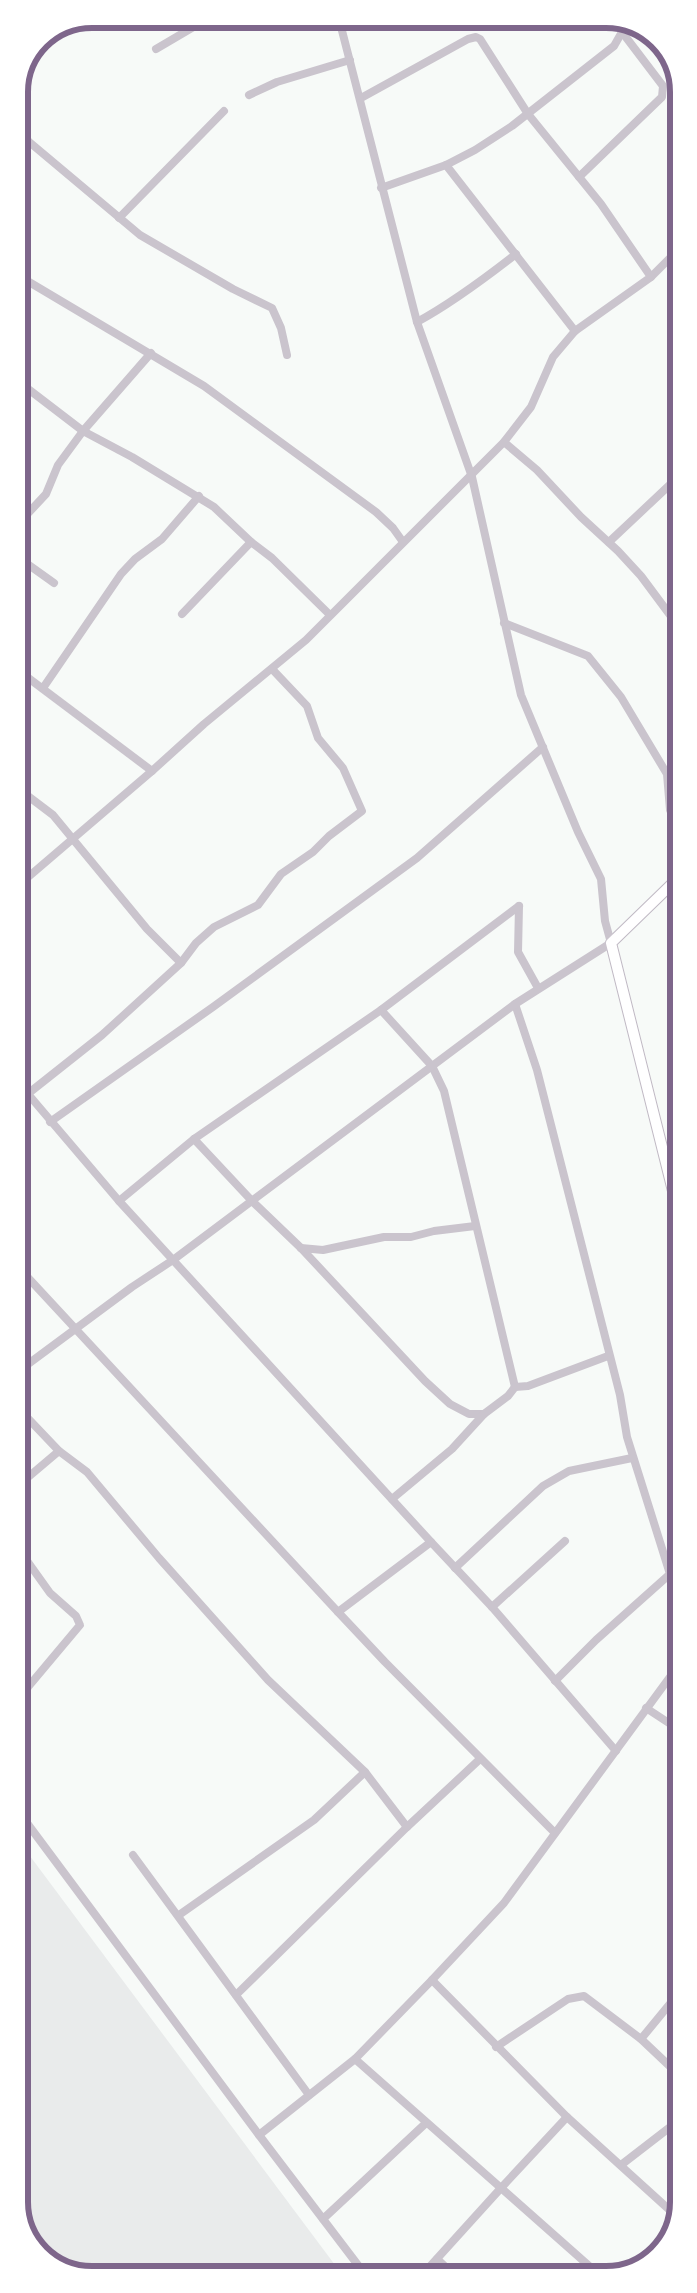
<svg xmlns="http://www.w3.org/2000/svg" width="697" height="2293" font-family="'Alegreya Sans',sans-serif">
<rect width="100%" height="100%" fill="#f7faf8"/>
<polygon fill="#e9ebeb" points="21,1844 338,2269 331,2273 87,2274 44,2256 21,2220"/>
<g fill="none" stroke-linecap="round" stroke-linejoin="round">
<defs>
<polyline id="secondary" points="677,879 611,943 677,1207"/>
</defs>
<use href="#secondary" stroke="#c0b9c4" stroke-width="12"/>
<g stroke="#cac4cd" stroke-width="8">
<polyline points="156,49 207,19"/>
<polyline points="249,95 277,82 350,60"/>
<polyline points="19,137 28,141 140,235 233,289 272,308 281,328 287,355"/>
<polyline points="19,149 28,141"/>
<polyline points="446,165 575,331"/>
<polyline points="579,177 662,97 663,86 622,32"/>
<polyline points="381,188 446,165 475,150 512,126 614,46 622,32 620,23"/>
<polyline points="119,218 224,111"/>
<polyline points="19,276 204,386 376,512 393,528 403,542"/>
<polyline points="651,277 676,252"/>
<polyline points="19,296 23,279"/>
<path d="M417 322C452 303 484 279 516 254"/>
<polyline points="19,382 83,431 132,457 214,507 251,542 272,558 330,615"/>
<polyline points="504,442 537,470 581,517 618,551 641,576 676,623"/>
<polyline points="19,523 46,494 58,465 83,431 151,353"/>
<polyline points="609,542 676,479"/>
<polyline points="19,558 54,583"/>
<polyline points="182,614 251,542"/>
<polyline points="504,623 588,656 621,697 667,774 670,810 677,826"/>
<polyline points="19,671 152,771"/>
<polyline points="43,688 121,574 135,559 162,539 199,496"/>
<polyline points="20,790 53,815 147,929 181,963"/>
<polyline points="20,884 152,771 204,724 306,640 504,442 531,407 553,357 575,331 651,277 601,204 528,114 480,39 476,37 468,39 361,98"/>
<polyline points="519,906 518,952 538,988"/>
<polyline points="515,1004 537,1070 620,1395 627,1437 670,1574 678,1616"/>
<polyline points="381,1010 432,1066 444,1091 515,1387"/>
<polyline points="20,1100 102,1035 181,963 196,943 214,927 258,905 281,874 313,852 329,836 362,811 343,768 318,738 307,706 272,669"/>
<polyline points="50,1122 213,1007 417,858 543,747"/>
<polyline points="194,1139 252,1201 301,1248 425,1381 450,1404 469,1414 484,1414 508,1396 515,1387 528,1386 608,1356"/>
<polyline points="119,1201 194,1139 381,1010 519,906"/>
<polyline points="301,1248 323,1250 384,1237 411,1237 434,1231 475,1226"/>
<polyline points="20,1269 338,1612 431,1542 119,1201 28,1094"/>
<polyline points="20,1370 132,1287 173,1260 515,1004 611,943 605,921 601,879 578,832 521,695 472,477 417,322 339,19"/>
<polyline points="20,1410 59,1451 87,1472 159,1558 268,1680 365,1772 407,1827"/>
<polyline points="20,1484 59,1451"/>
<polyline points="392,1499 452,1449 484,1414"/>
<polyline points="431,1542 492,1607 616,1751"/>
<polyline points="20,1551 50,1593 76,1616 80,1625 28,1687 21,1700"/>
<polyline points="455,1568 543,1486 569,1471 632,1458"/>
<polyline points="492,1607 565,1541"/>
<polyline points="338,1612 385,1662 555,1833"/>
<polyline points="555,1681 596,1640 670,1574"/>
<polyline points="21,1705 21,1714"/>
<polyline points="646,1708 678,1729"/>
<polyline points="21,1815 259,2135 364,2273"/>
<polyline points="133,1855 309,2095"/>
<polyline points="179,1915 314,1820 365,1772"/>
<polyline points="432,1980 504,1903 678,1666"/>
<polyline points="236,1995 407,1827 480,1759"/>
<polyline points="641,2039 678,1994"/>
<polyline points="496,2047 568,1999 584,1996 641,2039 678,2074"/>
<polyline points="355,2059 432,1980 567,2117 674,2214"/>
<polyline points="259,2135 355,2059 501,2188 567,2117"/>
<polyline points="621,2165 678,2121"/>
<polyline points="323,2219 426,2123"/>
<polyline points="437,2259 452,2273"/>
<polyline points="352,2273 360,2267"/>
<polyline points="424,2273 501,2188 596,2272"/>
</g>
<use href="#secondary" stroke="#fff" stroke-width="10"/>
</g>
<path d="M0 0H697V2293H0ZM92 28H606A64 64 0 0 1 670 92V2202A64 64 0 0 1 606 2266H92A64 64 0 0 1 28 2202V92A64 64 0 0 1 92 28Z" fill="#fff" fill-rule="evenodd"/>
<path fill="none" stroke="#7e668b" stroke-width="6" d="M92 28H606A64 64 0 0 1 670 92V2202A64 64 0 0 1 606 2266H92A64 64 0 0 1 28 2202V92A64 64 0 0 1 92 28Z"/>
</svg>
